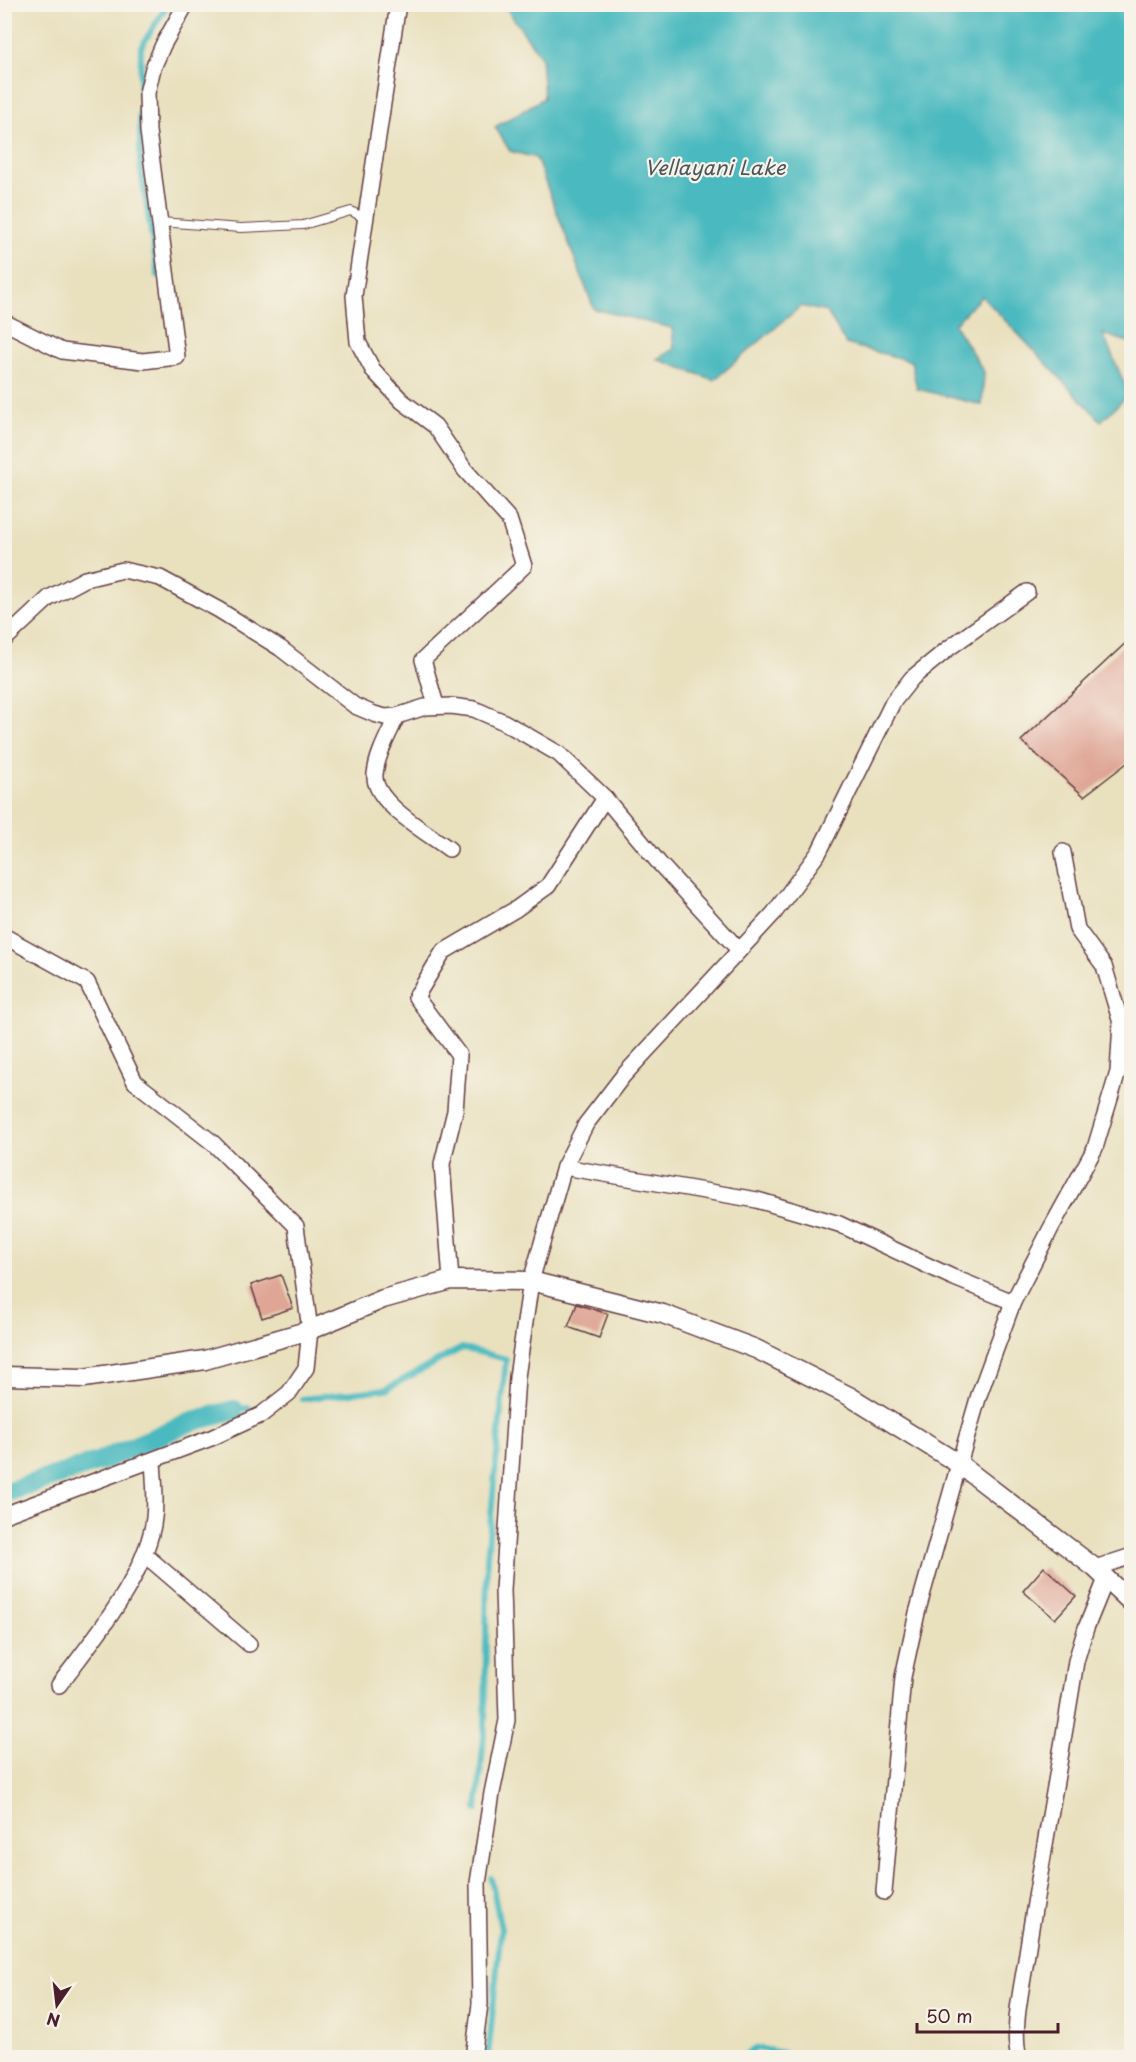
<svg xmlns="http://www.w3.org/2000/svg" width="1136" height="2062" font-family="'Playpen Sans',sans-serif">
<rect width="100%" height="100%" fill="#f7f3e8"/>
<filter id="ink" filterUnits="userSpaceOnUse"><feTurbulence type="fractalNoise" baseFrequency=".0167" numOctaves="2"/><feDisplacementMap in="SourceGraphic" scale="12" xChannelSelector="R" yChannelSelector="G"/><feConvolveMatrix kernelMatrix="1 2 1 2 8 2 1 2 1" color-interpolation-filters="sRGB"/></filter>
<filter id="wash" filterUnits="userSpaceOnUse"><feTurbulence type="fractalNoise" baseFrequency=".008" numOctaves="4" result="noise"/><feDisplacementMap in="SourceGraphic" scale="24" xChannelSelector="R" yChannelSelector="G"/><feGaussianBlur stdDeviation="1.35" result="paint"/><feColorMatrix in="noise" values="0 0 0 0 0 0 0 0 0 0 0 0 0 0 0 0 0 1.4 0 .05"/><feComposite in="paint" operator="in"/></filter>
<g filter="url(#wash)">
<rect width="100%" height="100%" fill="#e9e0be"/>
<polygon fill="#4bbac0" stroke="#4a6c76" stroke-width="1.5" points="504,5 1131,5 1131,343 1103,334 1129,394 1101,421 982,296 954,324 984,372 982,405 917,389 911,361 846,344 827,312 801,306 714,380 657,359 674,349 672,328 594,309 536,158 510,151 495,127 544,98 541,57"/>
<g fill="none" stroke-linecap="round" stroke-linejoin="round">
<g stroke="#4bbac0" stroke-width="6">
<polyline points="140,95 141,47 168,4"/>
<polyline points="140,112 140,164 158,275"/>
<polyline points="302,1399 386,1389 462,1348 506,1359 487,1558 485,1725 477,1810"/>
<polyline points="234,1410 249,1408"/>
<polyline points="488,2058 501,1929 491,1878"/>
<polyline points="743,2058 756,2048 784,2053 789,2058"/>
</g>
<polyline stroke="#4bbac0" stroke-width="20" points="4,1493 100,1461 190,1422 234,1410"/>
</g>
<g id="blocks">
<g fill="#dfa595">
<polygon points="1131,638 1131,760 1084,796 1021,741"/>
<polygon points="281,1275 293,1308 262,1318 251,1285"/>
<polygon points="577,1304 608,1314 599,1338 568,1327"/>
<polygon points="1044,1567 1076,1596 1055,1619 1023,1591"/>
</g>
</g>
</g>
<g filter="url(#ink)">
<use href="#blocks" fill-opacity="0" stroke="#623c41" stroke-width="1.5"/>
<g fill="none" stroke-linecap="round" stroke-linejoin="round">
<defs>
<polyline id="service" points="160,222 241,228 303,225 351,211 366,219"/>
<g id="minor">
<polyline points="398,4 354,296 358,342 373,370 402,401 435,426 465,470 509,519 524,566 423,660 436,705"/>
<polyline points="4,322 62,351 143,361 177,357 148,131 147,93 153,68 163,45 186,4"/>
<polyline points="4,640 49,598 85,579 123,570 160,578 219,610 280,648 355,706 374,714 385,717 397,716 425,707 451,706 474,709 504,722 559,754 605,798 659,863 738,949"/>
<path d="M397 716C389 734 377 754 375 774 372 802 429 834 449 849"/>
<polyline points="4,936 87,982 135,1082 213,1143 296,1226 310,1330 306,1368 289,1393 261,1415 211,1438 4,1515"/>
<polyline points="564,1167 757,1200 839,1224 952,1277 1013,1302"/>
<polyline points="451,1280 442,1164 455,1111 459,1055 416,997 443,952 516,909 548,886 605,798"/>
<polyline points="144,1554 249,1644"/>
<polyline points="1095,1568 1132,1556"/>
<path d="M59 1685C93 1640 142 1581 153 1525 157 1503 154 1482 153 1460"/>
<polyline points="884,1892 903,1677 917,1613 959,1464 979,1395 1013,1302 1051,1228 1095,1148 1118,1072 1121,1023 1104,966 1077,929 1063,852"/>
<polyline points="473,2058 480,2004 478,1883 492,1793 507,1720 503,1590 517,1377 531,1281 564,1167 586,1124 623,1076 774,913 819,852 893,702 912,678 949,648 1027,592"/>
<path d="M1019 2058C1011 2028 1023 1984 1027 1953 1042 1856 1061 1758 1076 1661L1086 1628 1106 1579"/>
</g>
<polyline id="tertiary" points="4,1376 84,1378 205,1360 310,1330 383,1299 451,1280 531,1281 663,1314 756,1349 849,1396 959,1464 1095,1568 1132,1603"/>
</defs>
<use href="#service" stroke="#623c41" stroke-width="10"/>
<use href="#minor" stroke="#623c41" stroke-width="18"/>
<use href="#tertiary" stroke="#623c41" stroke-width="21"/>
<use href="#service" stroke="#fff" stroke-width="8"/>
<use href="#minor" stroke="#fff" stroke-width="15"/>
<use href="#tertiary" stroke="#fff" stroke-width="18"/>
</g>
</g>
<g text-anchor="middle" stroke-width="4.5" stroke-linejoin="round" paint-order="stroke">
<g font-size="20" font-style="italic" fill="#4a555f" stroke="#f7f3e8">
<text x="715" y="175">Vellayani Lake</text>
</g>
</g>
<rect width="1136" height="2062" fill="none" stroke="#f7f3e8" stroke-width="24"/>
<g transform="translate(57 2005) rotate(194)" stroke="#f7f3e8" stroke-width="4.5" paint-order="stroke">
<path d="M0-4.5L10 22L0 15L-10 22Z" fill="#4a1f2b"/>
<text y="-9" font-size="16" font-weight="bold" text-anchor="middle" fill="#4a1f2b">N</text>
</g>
<path d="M917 2023v9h141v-9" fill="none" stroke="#4a1f2b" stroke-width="3"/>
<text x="926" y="2023" font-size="18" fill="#4a1f2b" stroke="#f7f3e8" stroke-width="4.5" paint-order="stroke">50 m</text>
</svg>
